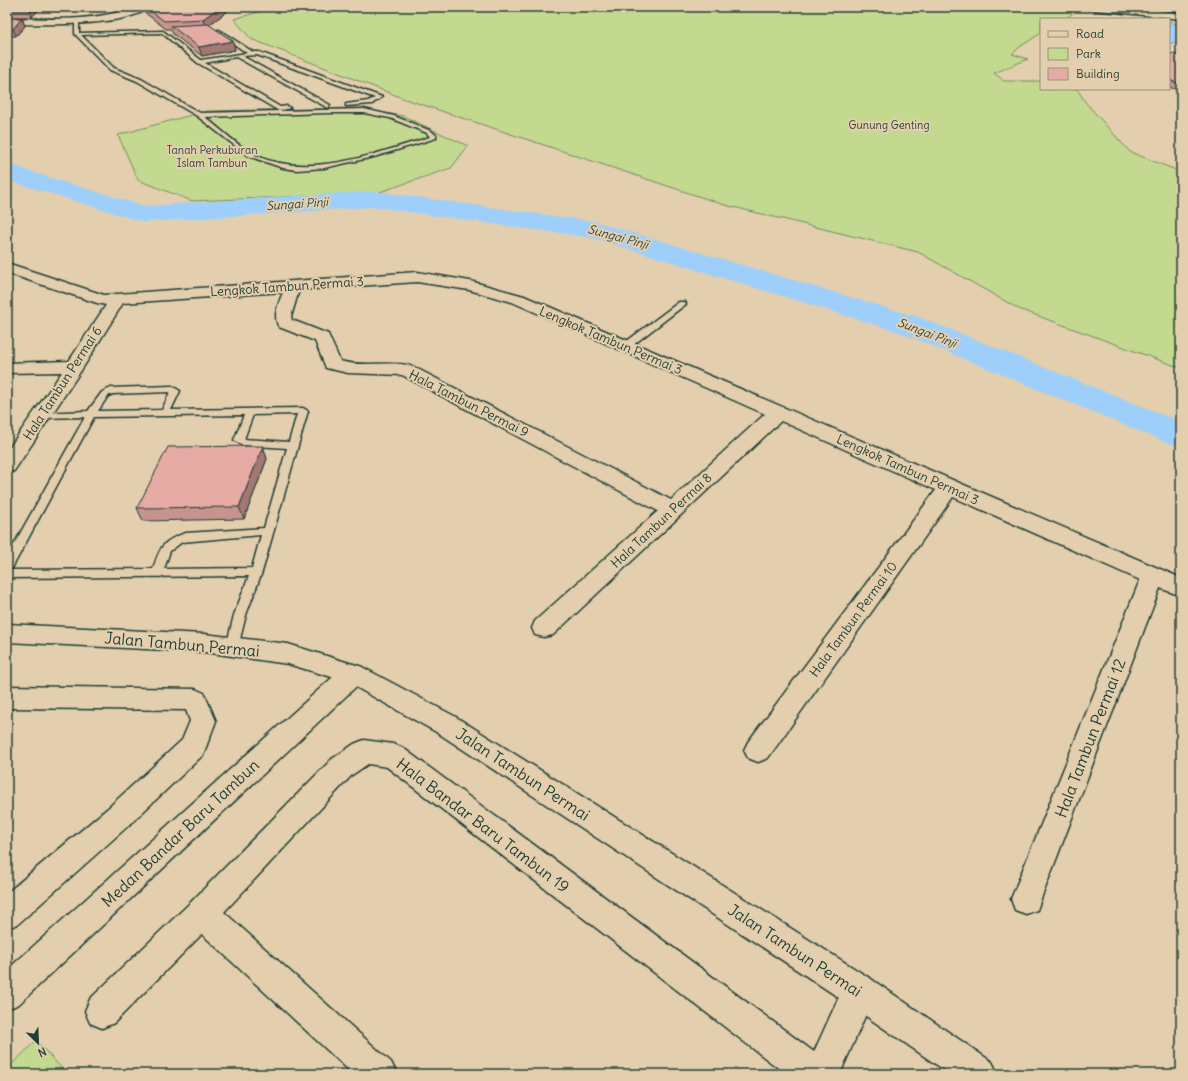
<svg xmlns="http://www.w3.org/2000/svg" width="1188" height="1081" font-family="Delius,sans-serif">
<rect width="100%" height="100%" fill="#e3cead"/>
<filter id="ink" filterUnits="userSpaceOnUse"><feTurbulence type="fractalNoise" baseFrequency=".025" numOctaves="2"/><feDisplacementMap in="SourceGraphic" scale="8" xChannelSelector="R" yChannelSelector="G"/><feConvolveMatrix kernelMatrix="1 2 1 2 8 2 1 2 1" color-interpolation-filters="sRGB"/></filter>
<g filter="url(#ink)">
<polygon fill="#e4c4aa" points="23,7 90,7 33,16"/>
<g fill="#c3d98f" stroke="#718b62">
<polygon points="276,7 1071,7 1072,14 1064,19 1041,19 1041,33 1021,46 1012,54 1028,59 994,73 1004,81 1041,81 1041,89 1077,89 1086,103 1130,152 1181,172 1181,368 1019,309 918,252 725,205 405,99 251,39 234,19"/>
<polygon points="356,108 403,116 468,146 451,168 377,193 192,201 138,180 118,135 206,111"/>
<polygon points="36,1041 67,1074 7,1074 7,1069"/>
</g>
<polygon fill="#9ecffb" stroke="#6b95ab" points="1169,21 1181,26 1181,44 1169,43"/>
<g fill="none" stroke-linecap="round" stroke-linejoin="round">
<polygon fill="#9ecffb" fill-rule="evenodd" points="7,162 31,172 144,206 373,191 597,222 921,318 1181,422 1181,446 1168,443 899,332 594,238 373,207 143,222 13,182 7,179"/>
<defs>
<g id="service">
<path d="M77 20 79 21V33L163 31 201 60 247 53 215 31 219 30 253 52H259L382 97 372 104 346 106V104L368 101 375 98 257 55 242 56 330 105 328 108 236 57 205 63 280 107 287 106 290 108 279 111 198 63 162 33 81 35 114 68 141 79 200 113 364 109 394 116 431 131 436 135V138L374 157 324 168 297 170 283 168 248 156 197 116 137 81 110 70 75 34V21ZM328 113H364L390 118 427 133 430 137C376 153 307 181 253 154 238 146 218 127 205 117Z"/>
<polygon points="679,302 685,302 686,304 629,348 623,348 623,344"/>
<path d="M172 386 180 391 171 410 303 408 308 411 262 572 246 615 238 647 236 650 232 652 228 650 226 647 234 615 249 576 7 578V557L85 417 43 418 38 415 40 413 88 411 102 392 111 388ZM170 392 162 410 98 411 108 396 113 394ZM297 414 289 442 244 439 253 415ZM244 415 234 440 242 445 287 448 264 528 186 533C163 540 160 547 153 569L11 570 94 417ZM261 535 252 568 164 569 170 551 182 542Z"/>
</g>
<g id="minor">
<path d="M136 7H148C129 28 36 24 7 24V18C50 19 94 22 136 7Z"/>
<polygon points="1091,7 1121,7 1181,13 1181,19 1095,10"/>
<path d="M7 263 104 295 417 272 470 281 524 296 1181 578V596L1160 588 1041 899 1037 910 1026 914 1015 910 1011 899 1140 580 953 497 768 758 758 762 748 758 744 750 748 742 936 490 781 421 553 635 544 637 535 635 532 628 535 621 658 511 402 375 348 373 326 368 315 341 279 327C272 316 279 303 283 292L123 303 84 366 14 471 7 472V451L62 372 7 373V363L69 361 106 305 97 303 7 273ZM417 282 469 290 512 302 765 414 671 500 412 366C389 360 363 368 340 361L328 334 292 320 291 317 299 290Z"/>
<polygon points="353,664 362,667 366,674 362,681 19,1004 7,1009 7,970 344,667"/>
<polygon points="7,686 195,689 204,693 216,721 203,755 128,826 18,924 7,928 7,893 108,808 182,740 190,721 186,710 7,708"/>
<polygon points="364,740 393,744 403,748 814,1052 847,979 859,974 871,979 876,991 840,1074 786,1074 387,767 368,764 352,775 224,912 391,1062 397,1074 353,1074 202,934 114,1023 102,1028 90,1023 85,1011 90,999 191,902 332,759 354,744"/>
</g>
<polygon id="tertiary" points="7,624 204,634 288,644 362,667 456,717 871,979 992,1062 998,1074 950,1074 847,1003 438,733 345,681 288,664 204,652 7,642"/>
</defs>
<use href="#service" stroke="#1f3d34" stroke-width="3"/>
<use href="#minor" stroke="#1f3d34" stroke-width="3"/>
<use href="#tertiary" stroke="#1f3d34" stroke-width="3"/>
<use href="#service" fill="#e3cead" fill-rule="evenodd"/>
<use href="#minor" fill="#e3cead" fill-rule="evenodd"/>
<use href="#tertiary" fill="#e3cead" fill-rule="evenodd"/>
</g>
<g fill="#c6938d" stroke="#1f3d34">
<polygon points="7,7 41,7 32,17 7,17"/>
<polygon points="142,7 233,7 209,25 233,41 235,50 202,56 173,34 171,29 166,29 144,12"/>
<polygon points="1135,7 1153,7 1153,9"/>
<polygon points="7,18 22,18 25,26 16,36 7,37"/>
<polygon points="1169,53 1181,56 1181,91 1180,91 1169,87"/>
<polygon points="263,446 267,459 244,519 143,521 137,508"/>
</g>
<g fill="#a17873" stroke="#1f3d34">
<polygon points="32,7 41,7 32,17 30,10"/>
<polygon points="220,7 233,7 205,28 203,19"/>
<polygon points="22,18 25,26 16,36 13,29"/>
<polygon points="233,41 235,50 202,56 199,47"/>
<polygon points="263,446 267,459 244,519 239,507"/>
</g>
<g fill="#e6aba4" stroke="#1f3d34">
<polygon points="7,7 32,7 30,10 7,10"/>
<polygon points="146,7 220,7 203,19 164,21"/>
<polygon points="7,18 22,18 13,29 7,29"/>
<polygon points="208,24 233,41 199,47 171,26"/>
<polygon points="1169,53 1181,56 1181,84 1169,80"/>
<polygon points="263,446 239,507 137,508 168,447"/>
</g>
</g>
<g text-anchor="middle" stroke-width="4" stroke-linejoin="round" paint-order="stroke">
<g font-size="11" fill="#274539" stroke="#e3cead">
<text x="889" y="129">Gunung Genting</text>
<text x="212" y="154">Tanah Perkuburan<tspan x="212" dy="13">Islam Tambun</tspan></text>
</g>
<g font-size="12" font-style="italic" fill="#25443e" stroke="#e3cead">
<text transform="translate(297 204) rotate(-4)" y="4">Sungai Pinji</text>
<text transform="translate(618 237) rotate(15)" y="4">Sungai Pinji</text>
<text transform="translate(927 333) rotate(21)" y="4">Sungai Pinji</text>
</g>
<g font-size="13" fill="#1f3d34" stroke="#e3cead">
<text transform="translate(287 286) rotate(-4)" y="5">Lengkok Tambun Permai 3</text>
<text transform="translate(611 340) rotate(23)" y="5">Lengkok Tambun Permai 3</text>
<text transform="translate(62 383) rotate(-57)" y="5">Hala Tambun Permai 6</text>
<text transform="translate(469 403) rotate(27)" y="5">Hala Tambun Permai 9</text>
<text transform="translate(908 469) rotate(24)" y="5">Lengkok Tambun Permai 3</text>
<text transform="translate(661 520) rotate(-43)" y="5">Hala Tambun Permai 8</text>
<text transform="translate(853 619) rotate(-54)" y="5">Hala Tambun Permai 10</text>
</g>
<g font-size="16" fill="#1f3d34" stroke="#e3cead">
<text transform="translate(182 644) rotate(5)" y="6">Jalan Tambun Permai</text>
<text transform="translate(1090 738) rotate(-69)" y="6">Hala Tambun Permai 12</text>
<text transform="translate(523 774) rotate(33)" y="6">Jalan Tambun Permai</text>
<text transform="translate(483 825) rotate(37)" y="6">Hala Bandar Baru Tambun 19</text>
<text transform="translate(180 833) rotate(-43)" y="6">Medan Bandar Baru Tambun</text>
<text transform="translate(795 950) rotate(33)" y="6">Jalan Tambun Permai</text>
</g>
</g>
<rect width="1188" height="1081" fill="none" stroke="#e3cead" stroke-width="24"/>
<rect x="12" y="12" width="1164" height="1057" fill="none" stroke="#1f3d34" stroke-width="1.5" filter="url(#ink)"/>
<rect x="1040" y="18" width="130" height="72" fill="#e3cead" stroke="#95947d"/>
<rect x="1048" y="31" width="20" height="6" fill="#e3cead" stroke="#95947d"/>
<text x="1076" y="38" font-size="12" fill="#1f3d34">Road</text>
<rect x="1048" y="48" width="20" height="12" fill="#c3d98f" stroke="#95947d"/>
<text x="1076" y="58" font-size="12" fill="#1f3d34">Park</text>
<rect x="1048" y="68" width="20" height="12" fill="#e6aba4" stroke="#95947d"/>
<text x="1076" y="78" font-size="12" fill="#1f3d34">Building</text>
<g transform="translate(38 1043) rotate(156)" stroke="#e3cead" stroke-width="3" paint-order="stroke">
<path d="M0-3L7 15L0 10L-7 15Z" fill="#1f3d34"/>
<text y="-6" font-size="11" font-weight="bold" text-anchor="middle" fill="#1f3d34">N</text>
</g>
</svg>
